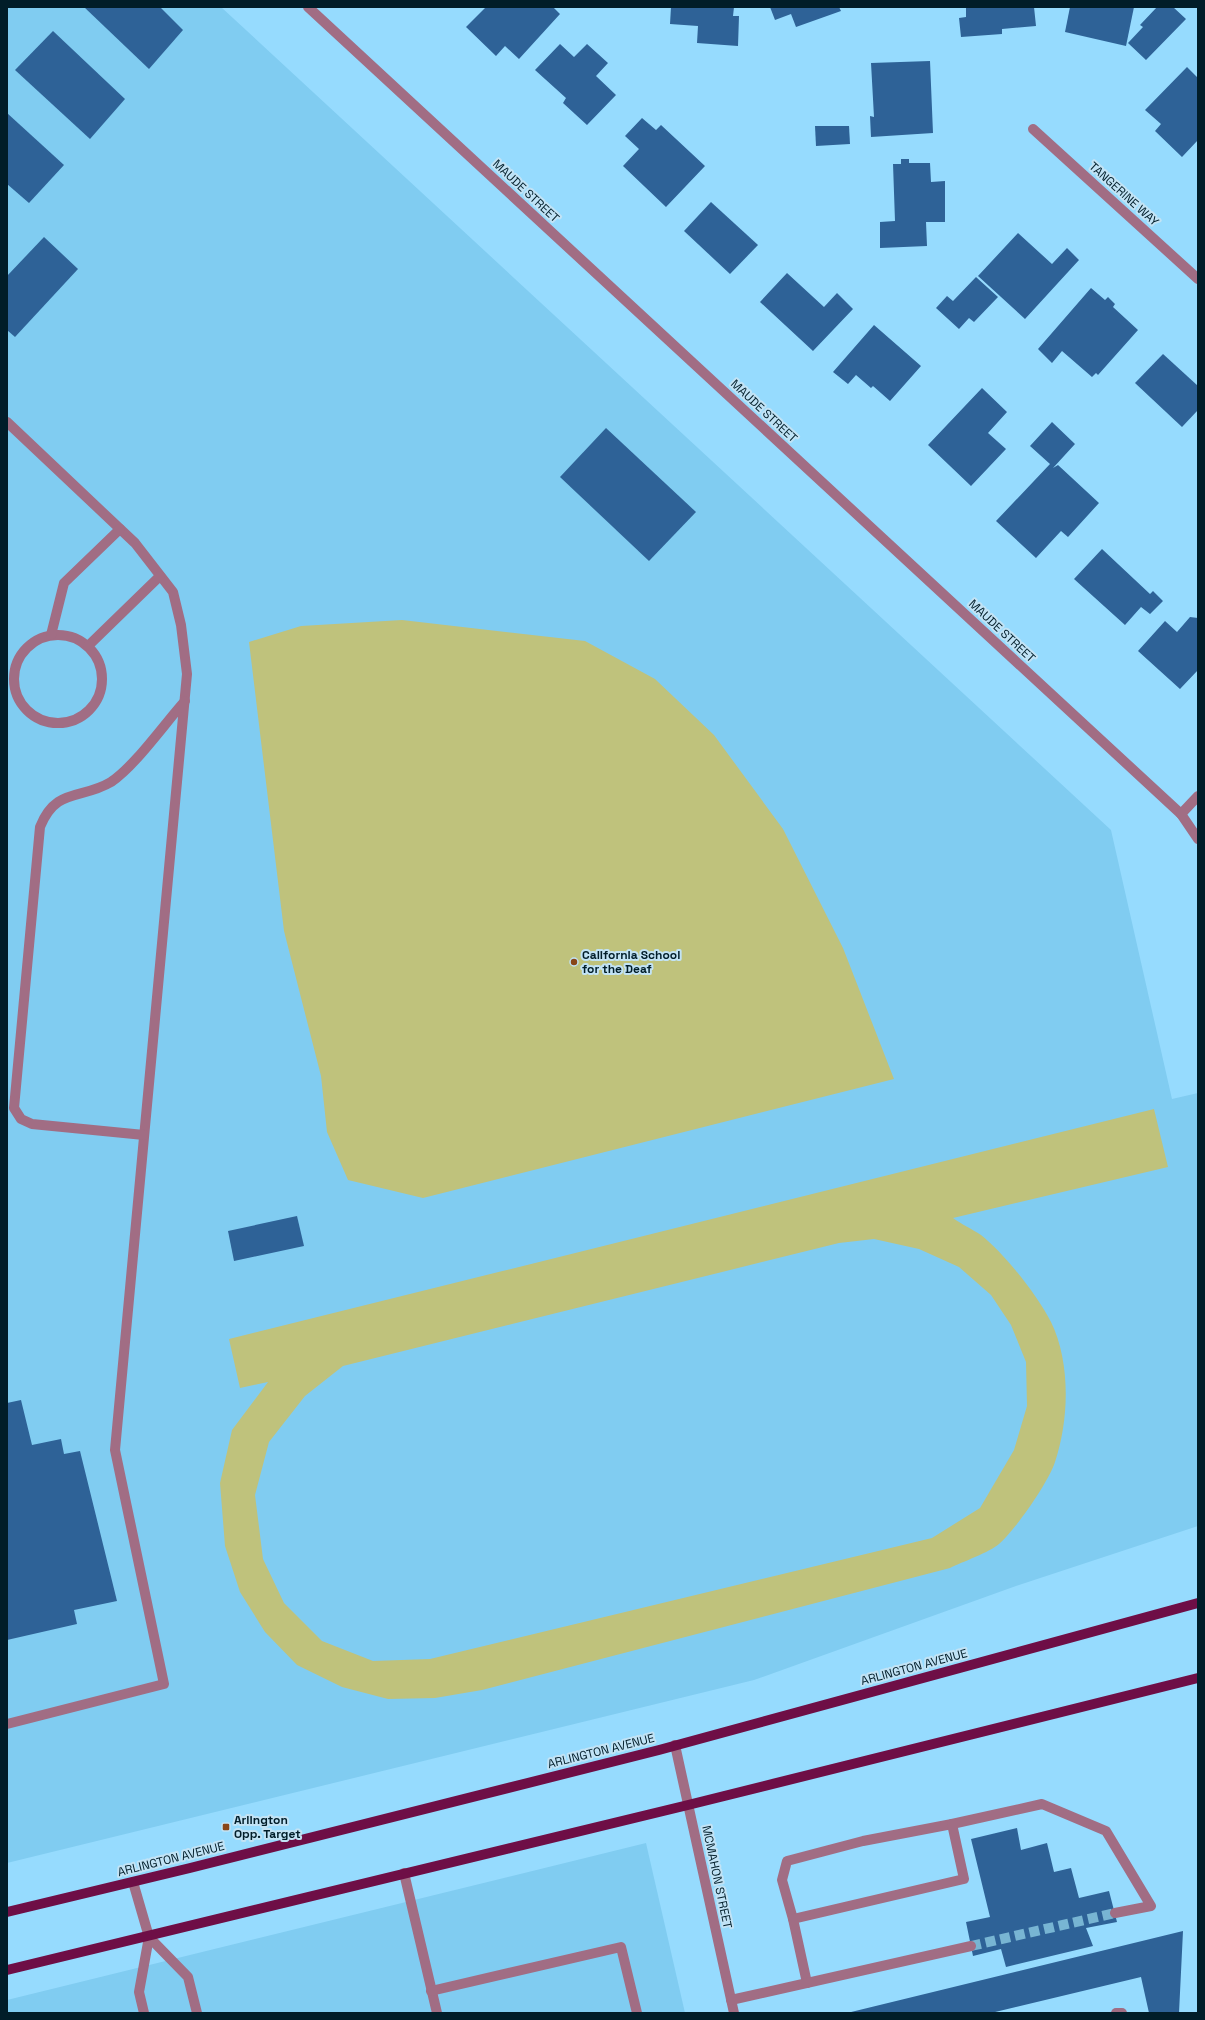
<svg xmlns="http://www.w3.org/2000/svg" width="1205" height="2020" font-family="'Space Grotesk',sans-serif">
<rect width="100%" height="100%" fill="#96dbfe"/>
<g fill="#80ccf1">
<polygon points="7,7 221,7 1111,830 1172,1099 1198,1093 1198,1526 1016,1586 754,1680 7,1863"/>
<polygon points="646,1843 685,2013 7,2013 7,2000"/>
</g>
<g fill="#bfc27c" fill-rule="evenodd">
<polygon points="402,620 585,641 655,679 714,735 783,829 843,948 894,1079 423,1198 348,1180 327,1132 321,1076 284,931 249,642 301,626"/>
<path d="M1154 1109 1168 1167 953 1218C961 1224 972 1229 981 1235 1005 1254 1037 1295 1051 1322 1071 1363 1069 1420 1055 1462 1048 1483 1016 1529 999 1544 990 1552 962 1562 950 1568L482 1690 435 1698 388 1699 342 1687 297 1665 265 1632 240 1592 225 1546 220 1483 232 1430 268 1382 240 1388 229 1339ZM874 1239 919 1249 959 1267 991 1295 1011 1325 1026 1362 1027 1406 1014 1450 980 1508 932 1538 430 1659 373 1661 322 1641 284 1603 263 1559 255 1495 269 1442 305 1396 343 1366 839 1243Z"/>
</g>
<g fill="#2e6297">
<polygon points="84,7 160,7 183,30 149,69"/>
<polygon points="486,7 553,7 560,14 519,59 505,46 496,56 466,27"/>
<polygon points="671,7 734,7 733,16 739,16 738,46 697,43 698,26 670,24"/>
<polygon points="770,7 839,7 841,11 796,27 791,14 775,20"/>
<polygon points="966,7 1034,7 1036,26 1002,29 1002,34 961,37 959,18 966,17"/>
<polygon points="1070,7 1134,7 1126,46 1065,32"/>
<polygon points="1157,7 1173,7 1186,19 1146,60 1128,43 1143,27 1140,25"/>
<polygon points="53,31 125,99 90,139 15,70"/>
<polygon points="560,44 574,57 587,44 608,63 596,76 616,95 587,125 563,103 566,98 535,70"/>
<polygon points="930,61 933,133 871,137 870,116 874,117 871,63"/>
<polygon points="1187,67 1198,78 1198,140 1182,157 1155,131 1161,124 1145,110"/>
<polygon points="7,113 64,165 29,203 7,184"/>
<polygon points="642,118 656,130 661,125 705,166 666,207 623,166 639,149 625,136"/>
<polygon points="815,126 849,126 850,144 816,146"/>
<polygon points="901,159 909,159 909,163 930,163 931,182 945,181 945,222 926,222 927,246 880,248 880,222 895,221 893,164 901,164"/>
<polygon points="711,202 758,245 730,274 684,231"/>
<polygon points="1018,233 1052,264 1067,248 1079,260 1025,319 978,276"/>
<polygon points="44,237 78,269 15,337 7,330 7,276"/>
<polygon points="787,273 824,307 837,293 853,309 813,351 760,302"/>
<polygon points="976,277 998,297 974,322 969,318 959,329 936,308 947,296 953,301"/>
<polygon points="1091,288 1105,300 1108,297 1115,304 1113,307 1138,330 1098,375 1096,373 1092,377 1062,351 1052,363 1038,349"/>
<polygon points="874,325 921,366 890,401 873,386 871,388 856,375 848,384 833,372"/>
<polygon points="1163,354 1198,386 1198,410 1182,427 1135,383"/>
<polygon points="982,388 1007,412 988,433 1006,449 971,486 928,445"/>
<polygon points="1052,422 1075,444 1053,468 1058,465 1099,503 1068,537 1061,531 1036,558 996,521 1050,464 1030,446"/>
<polygon points="606,428 696,512 649,561 560,477"/>
<polygon points="1102,549 1150,594 1153,591 1163,601 1150,614 1141,607 1125,625 1074,579"/>
<polygon points="1190,617 1198,618 1198,670 1180,689 1138,651 1165,621 1177,632"/>
<polygon points="297,1216 304,1246 234,1261 228,1231"/>
<polygon points="21,1400 32,1445 61,1439 64,1454 80,1451 117,1601 74,1610 77,1624 7,1640 7,1403"/>
<polygon points="1017,1828 1021,1850 1047,1843 1054,1872 1071,1868 1079,1898 1109,1891 1117,1922 1086,1928 1093,1946 1006,1967 1001,1949 973,1956 966,1922 990,1917 971,1839"/>
<polygon points="1183,1931 1179,2013 1149,2013 1141,1977 991,2013 847,2013"/>
</g>
<g fill="none" stroke-linecap="round" stroke-linejoin="round">
<polyline stroke="#78b5d3" stroke-width="10" stroke-dasharray="10 5" stroke-linecap="butt" points="971,1946 1115,1913"/>
<g stroke="#a16d84" stroke-width="10">
<polyline points="308,7 1181,814 1198,839"/>
<polyline points="1033,129 1198,279"/>
<polyline points="7,422 135,543 173,592 181,625 187,674 115,1450 164,1684 7,1724"/>
<circle cx="58" cy="679" r="44"/>
<polyline points="51,635 64,583 120,529"/>
<polyline points="88,646 160,576"/>
<polyline points="1181,814 1198,796"/>
<path d="M144 1135 32 1124 21 1119 14 1108 40 827C56 787 81 800 111 782 135 766 165 723 185 701"/>
<polyline points="675,1745 734,2013"/>
<polyline points="404,1873 437,2013"/>
<polyline points="133,1882 149,1937 139,1992 144,2013"/>
<polyline points="793,1919 782,1880 787,1861 863,1841 952,1824"/>
<polyline points="149,1937 188,1977 197,2013"/>
<polyline points="807,1983 793,1919 964,1879 952,1824 1042,1804 1106,1831 1151,1906 1115,1913"/>
<polyline points="431,1991 621,1947 637,2013"/>
<polyline points="731,2000 971,1946"/>
<polyline points="1116,2013 1122,2013"/>
</g>
<g stroke="#6e0e46" stroke-width="10">
<polyline points="7,1912 190,1868 659,1750 1198,1603"/>
<polyline points="7,1970 688,1805 1198,1678"/>
</g>
</g>
<g fill="#894618" stroke="#c2e3f5" stroke-width="1.5">
<circle cx="574" cy="962" r="4"/>
<rect x="222" y="1823" width="8" height="8" rx="2"/>
</g>
<g text-anchor="middle" stroke-width="4" stroke-linejoin="round" paint-order="stroke">
<g font-size="12" fill="#011d29" stroke="#c2e3f5">
<text transform="translate(526 191) rotate(43)" y="4">MAUDE STREET</text>
<text transform="translate(1124 194) rotate(42)" y="4">TANGERINE WAY</text>
<text transform="translate(764 411) rotate(43)" y="4">MAUDE STREET</text>
<text transform="translate(1002 631) rotate(43)" y="4">MAUDE STREET</text>
<text transform="translate(914 1667) rotate(-15)" y="4">ARLINGTON AVENUE</text>
<text transform="translate(601 1751) rotate(-14)" y="4">ARLINGTON AVENUE</text>
<text transform="translate(171 1859) rotate(-14)" y="4">ARLINGTON AVENUE</text>
<text transform="translate(717 1877) rotate(78)" y="4">MCMAHON STREET</text>
</g>
<g font-size="12" font-weight="bold" fill="#011d29" stroke="#c2e3f5" text-anchor="start">
<text x="582" y="959">California School<tspan x="582" dy="14">for the Deaf</tspan></text>
<text x="234" y="1824">Arlington<tspan x="234" dy="14">Opp. Target</tspan></text>
</g>
</g>
<rect width="1205" height="2020" fill="none" stroke="#011d29" stroke-width="16"/>
</svg>
